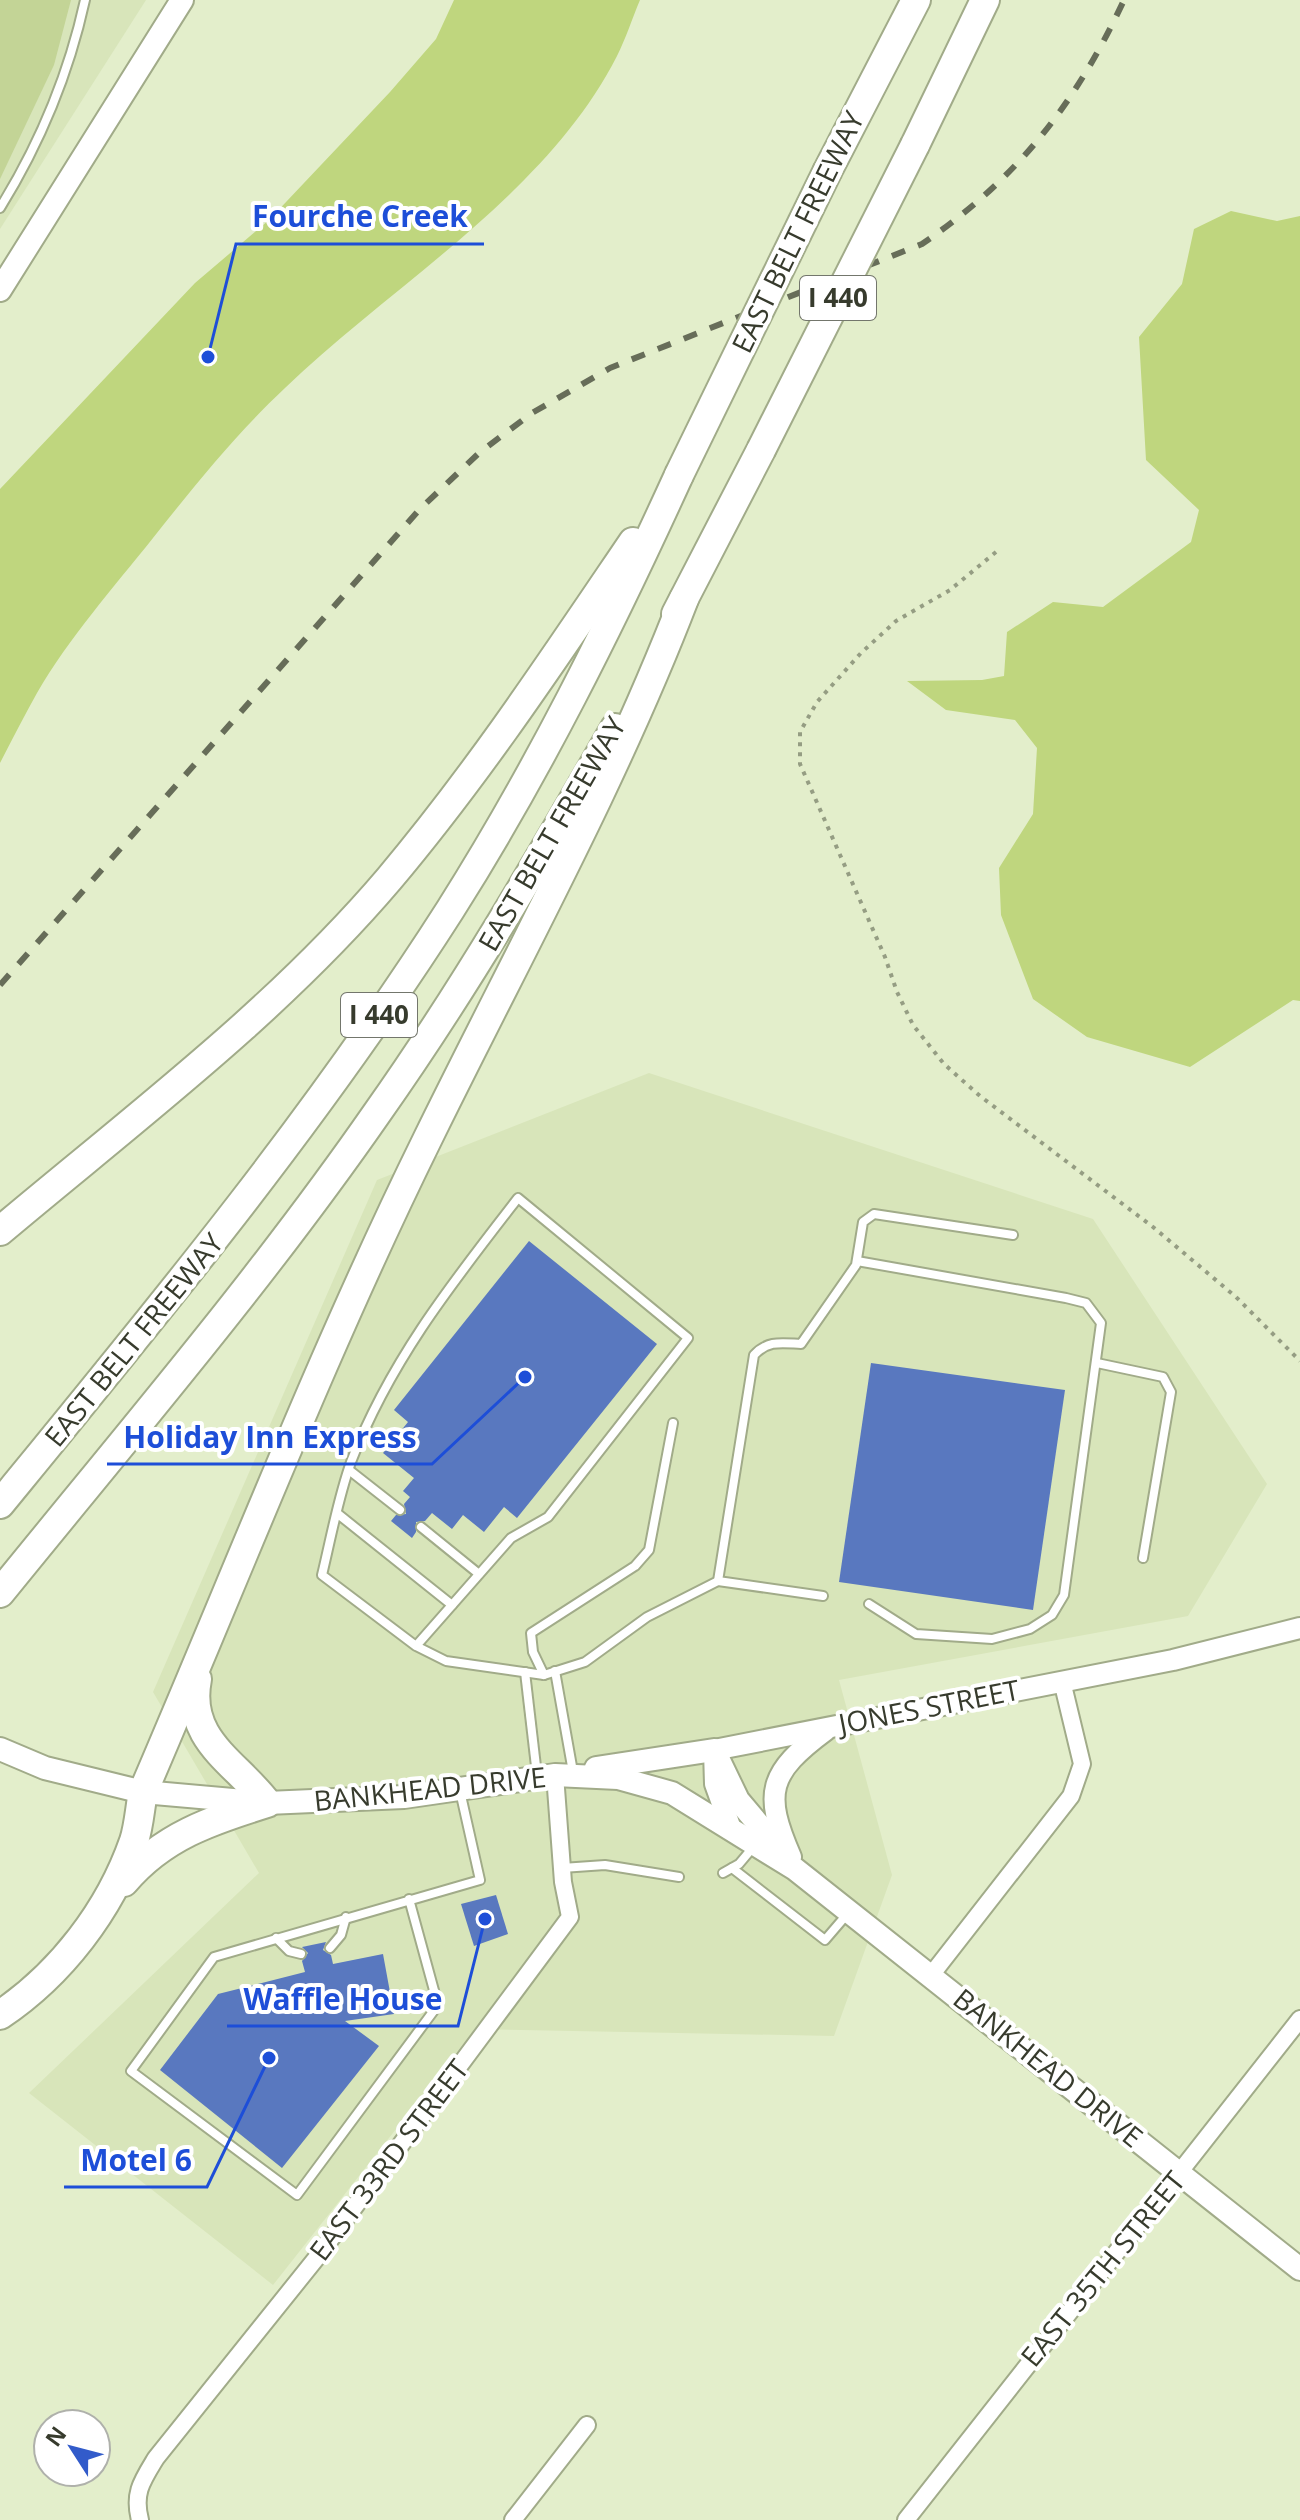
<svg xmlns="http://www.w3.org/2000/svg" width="1300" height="2520" font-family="'Open Sans',sans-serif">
<rect width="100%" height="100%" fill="#e3eecb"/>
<g fill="#d8e5ba">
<polygon points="0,0 146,0 0,229"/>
<polygon points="649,1073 1093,1219 1267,1484 1188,1616 839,1680 892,1875 834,2036 475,2029 273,2285 29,2093 259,1873 153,1692 377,1180"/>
</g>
<polygon fill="#c3d496" points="0,0 71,0 54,65 0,179"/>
<g fill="#bfd67e">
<path d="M454 0H640C632 19 626 38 617 56 547 194 393 284 285 388 234 436 196 484 153 538 113 588 69 638 37 693 24 716 12 740 0 763V489L195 283 269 220 390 92 436 39Z"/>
<polygon points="1231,211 1277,221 1300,216 1300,1001 1293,1000 1190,1067 1087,1037 1033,999 1001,915 999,868 1033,814 1037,748 1015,720 946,710 907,681 982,680 1004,676 1007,632 1053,602 1103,607 1191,542 1199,510 1146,460 1139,337 1182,284 1194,229"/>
</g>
<g fill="#5978bf">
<polygon points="529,1241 657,1344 517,1518 504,1507 484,1532 463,1515 452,1529 432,1513 425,1521 416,1522 416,1532 412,1538 391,1521 396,1515 406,1514 404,1504 410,1497 403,1491 414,1478 383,1453 408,1422 394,1410"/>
<polygon points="871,1363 1065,1390 1033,1610 839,1582"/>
<polygon points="496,1895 508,1934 474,1946 461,1904"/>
<polygon points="326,1942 323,1950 331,1955 333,1964 383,1954 394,2014 345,2021 379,2046 282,2168 160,2070 218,1994 305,1972 302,1961 308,1953 302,1947"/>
</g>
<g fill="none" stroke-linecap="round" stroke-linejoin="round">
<defs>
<g id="service">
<path d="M0 208C39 145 69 73 85 0"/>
<polyline points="857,1261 1066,1298 1086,1303 1101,1323 1064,1595 1052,1615 1030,1629 992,1639 916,1634 869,1604"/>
<polyline points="1097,1363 1163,1377 1171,1392 1143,1558"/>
<polyline points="349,1470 400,1510"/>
<polyline points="338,1514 452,1605"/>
<polyline points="421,1527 479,1574"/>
<polyline points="718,1581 823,1596"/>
<path d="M416 1646 511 1538 548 1517 688 1338 518 1198C452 1283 390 1361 351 1462 338 1498 331 1538 322 1575L416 1646 446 1661 544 1675 585 1662 647 1617 718 1581 754 1355C768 1340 781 1343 801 1344L856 1265 863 1222 874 1214 1013 1235"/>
<polyline points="555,1671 573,1772"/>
<polyline points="525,1672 537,1775"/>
<polyline points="544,1675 533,1652 531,1633 635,1566 649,1550 673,1423"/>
<polyline points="562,1868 605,1865 679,1877"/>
<polyline points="732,1868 825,1940 849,1912"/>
<polyline points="723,1873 739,1864 755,1845"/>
<polyline points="409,1899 438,2005 297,2195 131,2071 214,1957 480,1880 460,1791"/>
<polyline points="276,1938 289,1951 301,1954"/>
<polyline points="330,1948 341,1935 346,1917"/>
</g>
<g id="minor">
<polyline points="932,1974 1071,1796 1082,1764 1062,1681"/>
<path d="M140 2520C133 2493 142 2481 156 2458L318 2256 570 1917 563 1882 555 1775"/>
<polyline points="513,2520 587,2425"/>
<polyline points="906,2520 1300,2019"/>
</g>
<g id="tertiary">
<polyline points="730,1826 715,1784 714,1750 1173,1660 1300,1628"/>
<path d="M791 1857C763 1793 768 1773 826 1730"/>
</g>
<g id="secondary">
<polyline points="0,290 182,0"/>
<polyline points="0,1749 45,1768 143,1792 267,1803 404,1797 555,1775 618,1778 672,1793 795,1869 1300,2269"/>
<polyline points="596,1768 714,1750 738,1800 781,1851"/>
</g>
<g id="motorway">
<polyline points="915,145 985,0"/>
<polyline points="828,170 916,0"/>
<polyline points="676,614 761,450"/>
<path d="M0 1231C133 1119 276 1012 389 879 479 772 555 657 633 542"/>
<path d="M0 1504C158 1311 316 1120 450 910 538 771 611 624 679 475"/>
<path d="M0 1593C128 1435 261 1280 377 1113 464 990 540 859 615 728"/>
<path d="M124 1882C163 1836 210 1821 267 1803 236 1762 185 1740 197 1679"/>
<path d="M0 2015C61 1974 110 1910 134 1841 139 1826 140 1807 143 1792 237 1574 322 1353 427 1140 515 960 612 786 684 599"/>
</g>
</defs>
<use href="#service" stroke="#a1ab89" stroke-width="12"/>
<use href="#minor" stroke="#a1ab89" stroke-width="20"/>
<use href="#tertiary" stroke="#a1ab89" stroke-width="24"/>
<use href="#secondary" stroke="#a1ab89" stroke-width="26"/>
<use href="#motorway" stroke="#a1ab89" stroke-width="32"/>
<polyline stroke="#959d83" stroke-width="4" stroke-dasharray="4 6" stroke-linecap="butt" points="996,552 950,590 896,621 861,653 817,702 800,732 800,764 885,957 897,992 913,1025 944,1064 980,1096 1153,1227 1236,1297 1300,1361"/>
<use href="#service" stroke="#fff" stroke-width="8"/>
<use href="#minor" stroke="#fff" stroke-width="16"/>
<use href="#tertiary" stroke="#fff" stroke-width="20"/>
<use href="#secondary" stroke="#fff" stroke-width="22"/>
<use href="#motorway" stroke="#fff" stroke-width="28"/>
<path stroke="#676d59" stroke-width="6" stroke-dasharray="14 14" stroke-linecap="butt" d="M0 985 420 509 479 453 532 413 610 368 922 244C1018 178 1075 105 1124 0"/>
<defs>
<g id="motorway-bridge">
<polyline points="761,450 915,145"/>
<polyline points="679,475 828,170"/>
</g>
</defs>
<use href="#motorway-bridge" stroke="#a1ab89" stroke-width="32" stroke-linecap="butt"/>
<use href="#motorway-bridge" stroke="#fff" stroke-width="28"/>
</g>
<g text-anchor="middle" stroke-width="8" stroke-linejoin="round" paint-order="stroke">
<g fill="#fff" stroke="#73766c" stroke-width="2">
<rect x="800" y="276" width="76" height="44" rx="6"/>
<rect x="341" y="993" width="76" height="44" rx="6"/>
</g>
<g font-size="26" font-weight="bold" fill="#373b2d">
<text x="838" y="307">I 440</text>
<text x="379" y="1024">I 440</text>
</g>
<g font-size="28" fill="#373b2d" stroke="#fff">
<text transform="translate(798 232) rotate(-64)" y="10">EAST BELT FREEWAY</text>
<text transform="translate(552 834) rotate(-60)" y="10">EAST BELT FREEWAY</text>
<text transform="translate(134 1340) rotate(-51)" y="10">EAST BELT FREEWAY</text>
<text transform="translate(929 1707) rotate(-11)" y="10">JONES STREET</text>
<text transform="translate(430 1789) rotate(-6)" y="10">BANKHEAD DRIVE</text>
<text transform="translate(1048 2068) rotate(39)" y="10">BANKHEAD DRIVE</text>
<text transform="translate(389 2160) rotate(-53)" y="10">EAST 33RD STREET</text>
<text transform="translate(1103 2269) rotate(-51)" y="10">EAST 35TH STREET</text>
</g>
</g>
<path fill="none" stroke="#1d4ed8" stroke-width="3" d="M208 357L236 244H484M525 1377L432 1464H107M485 1919L458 2026H227M269 2058L207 2187H64"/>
<g fill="#1d4ed8" stroke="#fff" stroke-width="3">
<circle cx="208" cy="357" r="8"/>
<circle cx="525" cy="1377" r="8"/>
<circle cx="485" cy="1919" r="8"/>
<circle cx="269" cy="2058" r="8"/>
</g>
<g font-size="30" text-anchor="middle" font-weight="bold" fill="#1d4ed8" stroke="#fff" stroke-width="8" stroke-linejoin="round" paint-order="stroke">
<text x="360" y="227">Fourche Creek</text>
<text x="270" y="1448">Holiday Inn Express</text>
<text x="343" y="2010">Waffle House</text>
<text x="136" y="2171">Motel 6</text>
</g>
<g transform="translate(72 2448) rotate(306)"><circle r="38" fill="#ffffff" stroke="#afb1ab" stroke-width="2"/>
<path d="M0-6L14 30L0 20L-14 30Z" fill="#325bca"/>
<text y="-12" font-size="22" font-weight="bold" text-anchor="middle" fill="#373b2d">N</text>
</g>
</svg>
